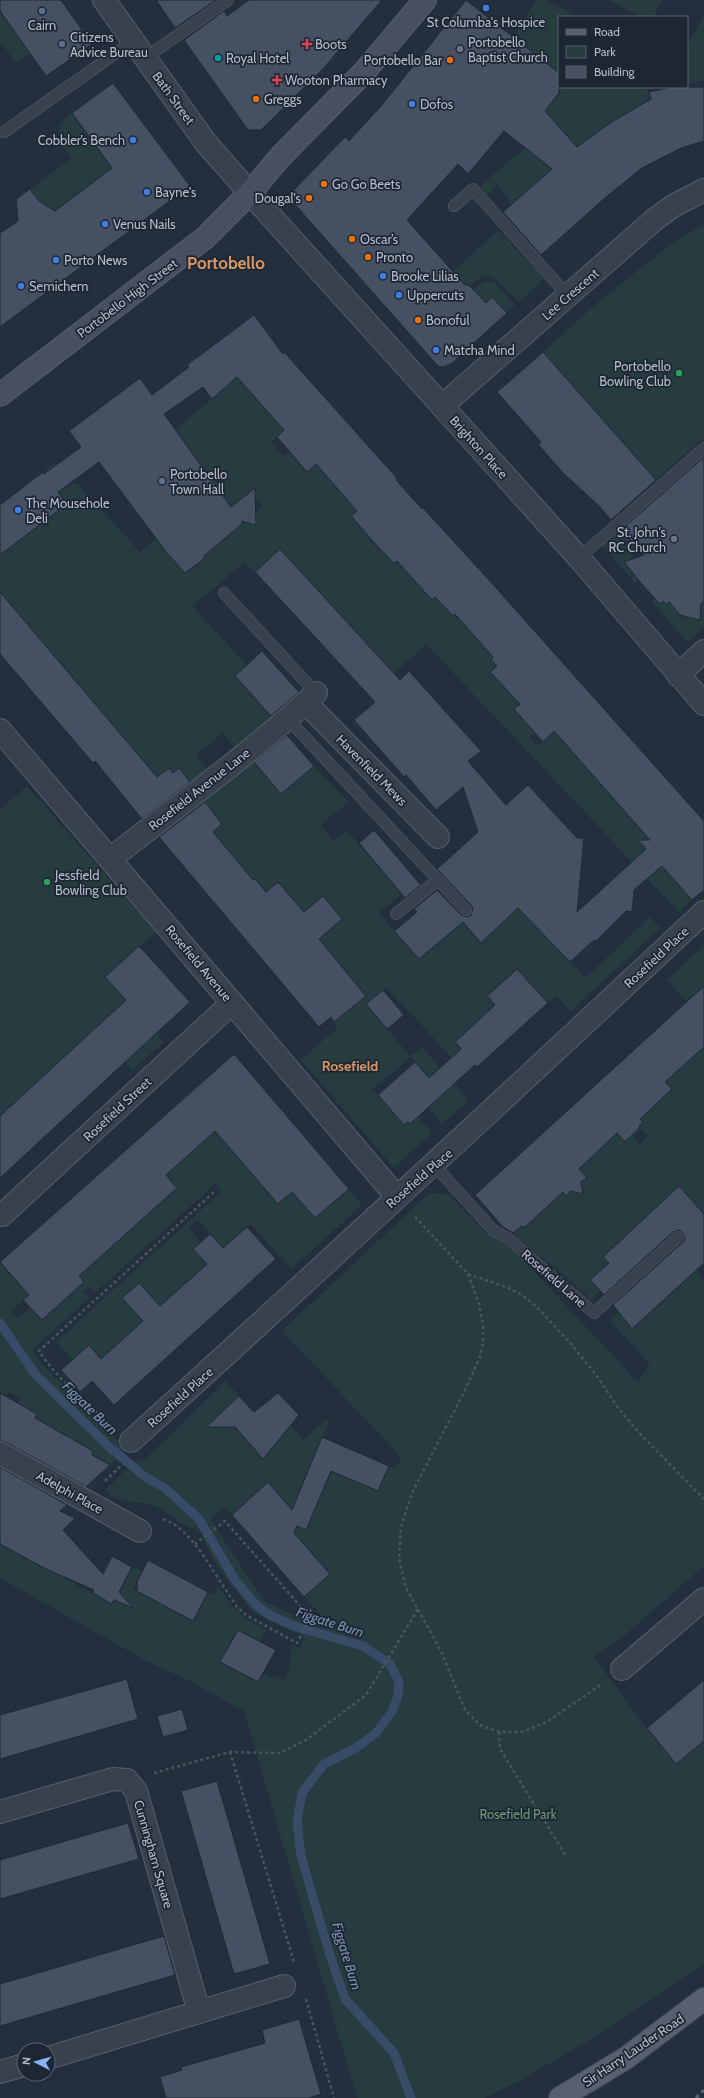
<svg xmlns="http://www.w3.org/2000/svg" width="704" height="2098" font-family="Cabin,sans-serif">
<rect width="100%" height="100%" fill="#242f3e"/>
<g fill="#263c3f" fill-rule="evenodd">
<polygon points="536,0 546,0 578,17 559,17 559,73 514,37"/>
<polygon points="609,0 662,0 654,16 636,17 637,15"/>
<polygon points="0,11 30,53 16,63 2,44 0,46"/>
<polygon points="704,15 704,80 687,85 687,46"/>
<polygon points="564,87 647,87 651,99 610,123 577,147 566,134 564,158 511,205 508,202 510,200 497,185 486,195 481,185 525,148 537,120"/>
<path d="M72 113 117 172 91 184 49 215 30 189 72 158C58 139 50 130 72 113Z"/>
<polygon points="704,224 704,437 656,480 543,352 603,298 671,244"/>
<polygon points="498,230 544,279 519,302 492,276 480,277 470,286 464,284 453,272"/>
<polygon points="485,281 494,283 515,305 507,313 493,297 485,303 473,290"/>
<path d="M274 345 284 430 271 442 284 456 318 426 297 461 307 472 316 464 357 511 351 516 359 525 405 490 413 499 368 539 378 549 380 547 402 556 432 600 472 564 442 604 452 616 455 614 493 657 491 660 497 666 490 672 497 679 528 697 514 709 522 719 548 720 530 737 538 746 557 729C586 769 618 808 657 840L632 862 426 644 369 696 360 685 384 662 337 612 312 634 302 623 327 600 280 550 255 572 245 562 192 606 247 665 235 677 272 717 234 747 223 733 196 755 207 769 173 796 166 787 177 778 169 768 157 777 0 592V555L67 504 43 472 54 463 69 482 79 485 140 552 156 539 185 572 192 567H195L204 559V556L244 522 247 523 256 515V511L262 506 250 492 231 507 175 430Z"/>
<polygon points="660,495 676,514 635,549 630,549 629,551 633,552 632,559 642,577 635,583 602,545"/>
<polygon points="704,597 704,627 687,642 652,602 656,598 660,604 663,601 666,604 669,602 681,616 698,606"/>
<polygon points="251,759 281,794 314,766 348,802 321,825 333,841 347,830 401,894 379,913 419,959 462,922 481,943 495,930 437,868 451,856 462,868 484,865 585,978 650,917 660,928 571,1011 556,996 548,1003 516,969 487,996 518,1030 507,1040 484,1015 455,1042 461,1049 451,1057 386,987 366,1004 410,1056 422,1047 469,1101 442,1124 429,1108 437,1101 435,1099 442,1093 411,1057 373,1089 404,1125 408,1122 410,1124 418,1117 432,1133 394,1168 301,1060 338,1027 334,1022 366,996 334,958 312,944 342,919 322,896 293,921 294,900 278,882 266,892 255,879 220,907 249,876 222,843 189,870 220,840 213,832 222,824 211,810 205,822 193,807"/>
<polygon points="27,786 156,932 105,977 164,1042 133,1070 95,1029 0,1116 0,810"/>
<polygon points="672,857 692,880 683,889 692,900 679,912 647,879"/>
<polygon points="704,945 704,994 700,989 686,1001 667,980"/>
<path d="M659 1026 689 1060 704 1047V1214L679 1187 624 1237 640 1255 620 1257 612 1248 603 1256 609 1263 590 1280 600 1291 591 1300 582 1290 513 1234 517 1230 516 1219 524 1228 555 1183 566 1195 571 1191 576 1192 582 1187 581 1182 586 1178 575 1165 582 1158 551 1125 556 1120 586 1153 613 1129 625 1142 632 1135 591 1089 594 1086 633 1130 632 1111 653 1091 624 1059 628 1055 665 1096 672 1089 665 1081 685 1063 655 1030ZM641 1129 648 1136 640 1144 633 1136Z"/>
<polygon points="200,1083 220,1107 206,1124 214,1133 230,1119 280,1178 265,1190 278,1205 292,1192 315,1218 349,1189 362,1205 291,1269 251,1224 223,1248 197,1219 188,1228 201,1242 207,1264 160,1306 139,1283 122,1298 143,1321 102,1359 89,1345 73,1360 56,1342 222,1191 215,1184 95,1293 89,1287 83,1292 89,1298 32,1350 40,1362 118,1441 129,1445 110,1465 92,1455 93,1451 80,1444 66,1441 68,1436 56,1429 53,1433 32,1422 37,1414 18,1403 21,1398 9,1392 5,1399 0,1396 0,1263 29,1295 11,1312 17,1319 30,1308 36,1314 42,1309 48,1315 54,1309 37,1289 204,1141 174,1106"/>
<path d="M440 1193 450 1196 485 1232 515 1251 638 1382 650 1364 609 1320 618 1313 633 1329 684 1282 694 1269 704 1279V1566L626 1634 594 1657 646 1728 676 1764 704 1741V1964L600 2034 521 2080 484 2098H357L244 1711 186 1679 146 1661 0 1578V1517L59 1575 112 1604 132 1567 142 1572 133 1589 193 1620 208 1592 214 1595 218 1586C235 1610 240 1616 266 1630L260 1642 238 1630 221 1662 258 1682 261 1677 249 1671 251 1667 273 1678 274 1675 285 1681 289 1669 292 1644 299 1648 304 1636 281 1627 253 1612 218 1568 198 1529C180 1528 172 1514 157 1507 139 1499 120 1506 105 1490L137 1459 142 1462 226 1381 239 1396 220 1415 228 1427 233 1426 257 1452H267L270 1451 289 1424 303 1440 326 1419 329 1423 315 1454 311 1491 321 1495 332 1471 378 1491 389 1466 396 1468 401 1457 282 1331 428 1194ZM268 1483 272 1559 330 1574 305 1597 323 1617 321 1622 300 1618 264 1601 210 1519 224 1507 232 1515Z"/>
</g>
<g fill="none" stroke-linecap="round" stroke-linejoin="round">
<polyline stroke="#394c67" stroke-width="9" points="0,1323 35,1374 107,1445 144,1476 166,1489 199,1519 235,1580 257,1606 270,1615 294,1626 363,1646 390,1664 399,1682 398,1696 392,1712 376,1733 357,1747 323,1765 302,1793 297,1822 301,1856 329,1952 345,1999 394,2053 411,2098"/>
</g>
<g fill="#455162" stroke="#1f2835">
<polygon points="0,0 61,0 92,44 46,76 0,11"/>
<polygon points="156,0 216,0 175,28"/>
<polygon points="249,0 382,0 322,70 261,130 248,130 184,40 224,11 227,16"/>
<polygon points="466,0 559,73 559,93 545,111 577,147 610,123 651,99 649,92 672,87 704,87 704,141 681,148 642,168 606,197 541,255 503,212 552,169 504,131 468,174 458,164 407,220 464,284 470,286 486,303 492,297 507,313 451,364 443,367 438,366 291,200 292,192 312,171 345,137 349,141 381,106"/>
<polygon points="113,83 190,186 0,327 0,233 18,221 16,199 30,189 39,201 55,211 112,168 72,113"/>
<polygon points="254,315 283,354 284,352 397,478 396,480 422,509 423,508 489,580 704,821 704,890 692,900 662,866 634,890 632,912 626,911 596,941 594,940 570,962 518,908 481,943 463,922 419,959 394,931 417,912 414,909 437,890 461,915 467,917 471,915 473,909 471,905 437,869 478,832 463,787 436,810 406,775 404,777 354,720 375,702 255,572 280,549 400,680 409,671 481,751 468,761 506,805 528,785 577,838 584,838 577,912 646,849 638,840 650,840 554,731 543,742 514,709 520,704 490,672 497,666 491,660 493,657 455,614 453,616 435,597 432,600 397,561 394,563 379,548 351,516 357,511 316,464 307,472 277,437 284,430 237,377 212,399 203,387 164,414 231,507 255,488 256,525 241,521 243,523 204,556 204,559 185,573 167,553 99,462 58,492 67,504 0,555 0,505 43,472 44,474 81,447 69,431 140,378 152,395 189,367 187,365"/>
<polygon points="543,352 656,480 611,520 598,505 563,473 538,444 541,442 497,392"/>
<polygon points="704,457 704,601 701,604 700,620 680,615 669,602 666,604 663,601 660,604 641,583 624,562 644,555 621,530"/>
<polygon points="0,592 157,777 169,768 173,773 179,768 190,782 142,819 95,761 93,763 0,654"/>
<polygon points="262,651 299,692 271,716 235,676"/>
<polygon points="287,735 314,766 281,794 254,762"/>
<polygon points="205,802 222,824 213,832 253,880 255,879 266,892 278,882 304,912 323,896 342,919 319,939 366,996 334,1022 331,1017 319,1027 159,837"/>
<polygon points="374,830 420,884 427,878 428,879 405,898 359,843"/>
<polygon points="139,946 190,1002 0,1178 0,1116 126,1000 105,977"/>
<polygon points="517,969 548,1003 477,1067 475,1065 410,1124 408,1122 404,1125 378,1095 415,1062 429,1078 461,1049 455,1042 495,1005 487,996"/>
<polygon points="704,986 704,1047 665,1082 672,1089 640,1119 643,1122 639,1126 640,1127 625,1142 617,1133 579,1169 587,1178 581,1182 583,1194 571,1191 566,1196 563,1192 524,1228 522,1226 513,1233 503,1227 475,1195"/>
<polygon points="383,990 404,1015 387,1029 366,1004"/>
<polygon points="234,1054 349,1189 315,1218 292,1192 278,1204 215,1131 166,1175 177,1188 79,1276 84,1282 42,1320 23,1300 29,1295 0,1262"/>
<polygon points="679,1186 704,1214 704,1263 632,1329 613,1305 683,1242 685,1239 683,1233 680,1230 673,1232 604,1295 590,1280 609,1263 603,1257"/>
<polygon points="247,1227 276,1259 114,1405 92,1381 80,1392 61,1370 89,1345 101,1359 143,1321 122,1298 139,1283 160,1306 207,1264 193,1249 210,1234 223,1248"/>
<polygon points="0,1393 37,1414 35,1418 93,1451 92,1455 110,1465 86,1487 6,1442 0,1441"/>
<polygon points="278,1393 299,1415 263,1459 235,1427 206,1427 239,1396 254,1412"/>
<polygon points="322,1437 389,1466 378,1491 331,1471 306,1530 297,1526 294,1533 330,1574 304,1597 232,1515 268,1482 292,1510"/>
<polygon points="0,1467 67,1505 60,1511 75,1518 63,1530 103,1574 112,1556 132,1567 119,1592 133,1608 114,1600 112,1604 93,1593 94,1590 46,1569 0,1544"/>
<polygon points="148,1560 208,1592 193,1621 137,1591 137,1582"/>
<polygon points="238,1630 276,1650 258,1682 220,1662"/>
<polygon points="127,1679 138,1719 0,1759 0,1715"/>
<polygon points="704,1680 704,1741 676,1764 647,1728"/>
<polygon points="182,1709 188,1730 163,1737 157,1716"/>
<polygon points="217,1781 270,1964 234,1974 181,1791"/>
<polygon points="128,1823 139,1859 0,1899 0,1860"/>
<polygon points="164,1936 175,1975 0,2026 0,1984"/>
<polygon points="299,2019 321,2094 309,2098 166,2098 160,2077 182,2070 181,2067 265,2043 262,2030"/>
</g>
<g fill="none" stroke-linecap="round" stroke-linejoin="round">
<defs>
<g id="service">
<polyline points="145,58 228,0"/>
<polyline points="4,132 133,41"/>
<polyline points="454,206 473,189 568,296"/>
<polyline points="579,558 704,448"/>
<polyline points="224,593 316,693"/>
<polyline points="288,719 466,910"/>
<polyline points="396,914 438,880"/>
<polyline points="434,1165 493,1230 509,1239 594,1313 678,1237"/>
</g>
<g id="minor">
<polyline points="104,0 206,143 250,193"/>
<polyline points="442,406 654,220 673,206 704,190"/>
<polyline points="678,675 704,651"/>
<polyline points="306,703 438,837"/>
<polyline points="0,730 397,1197"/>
<path d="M110 859C179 805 251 753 316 693"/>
<polyline points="2,1215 232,1003"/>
<path d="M131 1441C324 1266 514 1090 704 912"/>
<polyline points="0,1453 140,1531"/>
<polyline points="622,1669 704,1599"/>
<polyline points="0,1812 113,1779 127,1780 136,1791 199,2012"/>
<polyline points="48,2058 284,1986"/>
<polyline points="0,2072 24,2065"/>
</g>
<polyline id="tertiary" points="250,193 579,558 704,704"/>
<polyline id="secondary" points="0,395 206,237 250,193 280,157 364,72 425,0"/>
<polyline id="primary" points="560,2098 626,2058 704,1999"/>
</defs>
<use href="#service" stroke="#565f6c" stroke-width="12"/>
<use href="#minor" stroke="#565f6c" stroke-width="24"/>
<use href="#tertiary" stroke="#565f6c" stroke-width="24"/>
<use href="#secondary" stroke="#565f6c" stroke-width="24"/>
<use href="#primary" stroke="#414a57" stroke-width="24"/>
<g stroke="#44595c" stroke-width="2.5" stroke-dasharray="3 3" stroke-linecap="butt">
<polyline points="415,1217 468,1274 479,1304 483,1325 483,1343 480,1357 466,1388 412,1493 401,1527 399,1558 406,1588 441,1651 465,1710 480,1725 499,1732 522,1732 545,1723 602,1684"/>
<polyline points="468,1274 509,1288 523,1296 536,1306 571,1344 597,1376 619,1409 641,1435 704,1499"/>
<path d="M110 1425C86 1402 57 1379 39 1351L214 1192"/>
<polyline points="105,1481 123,1464"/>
<path d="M163 1519C180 1525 190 1538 201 1552L237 1607 246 1615 297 1643 312 1614C310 1608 308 1608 302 1608L225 1521 195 1544"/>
<polyline points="499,1732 500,1749 566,1856"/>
<polyline points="230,1752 294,1962"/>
<polyline points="154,1773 230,1752 280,1753 306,1740 366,1695 418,1609"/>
<polyline points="306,1999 334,2098"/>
</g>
<use href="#service" stroke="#38414e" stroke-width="11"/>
<use href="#minor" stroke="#38414e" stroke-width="22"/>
<use href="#tertiary" stroke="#38414e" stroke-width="22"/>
<use href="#secondary" stroke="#465061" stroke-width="22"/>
<use href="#primary" stroke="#56606e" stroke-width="22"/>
<polyline stroke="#5a6575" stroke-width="3" stroke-dasharray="4 4" stroke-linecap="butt" points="696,2098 704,2090"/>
</g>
<g fill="#3f7fe0" stroke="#1d2633" stroke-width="1.5">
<circle cx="486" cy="8" r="4"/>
<circle cx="412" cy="104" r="4"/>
<circle cx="133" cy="140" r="4"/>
<circle cx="147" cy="192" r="4"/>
<circle cx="105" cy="224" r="4"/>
<circle cx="56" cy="260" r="4"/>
<circle cx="383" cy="276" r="4"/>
<circle cx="21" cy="286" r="4"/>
<circle cx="399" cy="295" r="4"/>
<circle cx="436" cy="350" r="4"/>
<circle cx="18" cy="510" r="4"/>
</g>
<g fill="#5c6f8a" stroke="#1d2633" stroke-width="1.5">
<circle cx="42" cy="11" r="4"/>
<circle cx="62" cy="44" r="4"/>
<circle cx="162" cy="481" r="4"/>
</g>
<g fill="#e0444e" stroke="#1d2633" stroke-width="1.5">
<path d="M305 38h4v4h4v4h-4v4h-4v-4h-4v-4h4z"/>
<path d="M275 74h4v4h4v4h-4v4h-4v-4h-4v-4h4z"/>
</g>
<g fill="#6b7280" stroke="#1d2633" stroke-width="1.5">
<circle cx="460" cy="49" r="4"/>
<circle cx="674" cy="539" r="4"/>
</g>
<circle fill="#0f9aa8" stroke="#1d2633" stroke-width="1.5" cx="218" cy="58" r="4"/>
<g fill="#e8710a" stroke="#1d2633" stroke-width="1.5">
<circle cx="450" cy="60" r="4"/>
<circle cx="256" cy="99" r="4"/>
<circle cx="324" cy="184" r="4"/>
<circle cx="309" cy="198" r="4"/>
<circle cx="352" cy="239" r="4"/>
<circle cx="368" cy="257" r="4"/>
<circle cx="418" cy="320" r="4"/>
</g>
<g fill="#2e9e5b" stroke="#1d2633" stroke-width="1.5">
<circle cx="679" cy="373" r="4"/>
<circle cx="47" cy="882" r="4"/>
</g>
<g text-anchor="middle" stroke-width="3.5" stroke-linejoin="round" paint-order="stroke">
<g font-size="13" fill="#b4bcc9" stroke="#1d2633" text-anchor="start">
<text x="486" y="27" text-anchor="middle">St Columba's Hospice</text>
<text x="42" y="30" text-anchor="middle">Cairn</text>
<text x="70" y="42">Citizens<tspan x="70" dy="15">Advice Bureau</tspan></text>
<text x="468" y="47">Portobello<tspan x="468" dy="15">Baptist Church</tspan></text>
<text x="315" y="49">Boots</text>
<text x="226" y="63">Royal Hotel</text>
<text x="442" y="65" text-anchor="end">Portobello Bar</text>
<text x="285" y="85">Wooton Pharmacy</text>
<text x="264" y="104">Greggs</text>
<text x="420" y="109">Dofos</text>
<text x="125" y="145" text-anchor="end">Cobbler’s Bench</text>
<text x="332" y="189">Go Go Beets</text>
<text x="155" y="197">Bayne's</text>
<text x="301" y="203" text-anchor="end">Dougal's</text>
<text x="113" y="229">Venus Nails</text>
<text x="360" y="244">Oscar’s</text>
<text x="376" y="262">Pronto</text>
<text x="64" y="265">Porto News</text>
<text x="391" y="281">Brooke Lilias</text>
<text x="29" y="291">Semichem</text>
<text x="407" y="300">Uppercuts</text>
<text x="426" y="325">Bonoful</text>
<text x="444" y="355">Matcha Mind</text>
<text x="671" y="371" text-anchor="end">Portobello<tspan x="671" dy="15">Bowling Club</tspan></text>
<text x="170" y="479">Portobello<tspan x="170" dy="15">Town Hall</tspan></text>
<text x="26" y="508">The Mousehole<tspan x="26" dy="15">Deli</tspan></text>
<text x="666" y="537" text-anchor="end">St. John's<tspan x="666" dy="15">RC Church</tspan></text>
<text x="55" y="880">Jessfield<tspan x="55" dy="15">Bowling Club</tspan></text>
</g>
<g font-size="13" fill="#b4bcc9" stroke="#1d2633">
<text transform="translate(174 98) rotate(54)" y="5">Bath Street</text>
<text transform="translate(570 294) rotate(-41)" y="5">Lee Crescent</text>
<text transform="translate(127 298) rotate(-37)" y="5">Portobello High Street</text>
<text transform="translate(479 447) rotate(48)" y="5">Brighton Place</text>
<text transform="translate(372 770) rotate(45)" y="5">Havenfield Mews</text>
<text transform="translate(199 789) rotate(-38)" y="5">Rosefield Avenue Lane</text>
<text transform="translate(656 957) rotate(-43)" y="5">Rosefield Place</text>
<text transform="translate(199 963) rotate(50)" y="5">Rosefield Avenue</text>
<text transform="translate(117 1109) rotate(-43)" y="5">Rosefield Street</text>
<text transform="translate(419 1178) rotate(-41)" y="5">Rosefield Place</text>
<text transform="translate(554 1278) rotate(41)" y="5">Rosefield Lane</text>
<text transform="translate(180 1397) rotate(-42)" y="5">Rosefield Place</text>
<text transform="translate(70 1492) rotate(29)" y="5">Adelphi Place</text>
<text transform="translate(154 1854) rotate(74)" y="5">Cunningham Square</text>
<text transform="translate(633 2050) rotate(-34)" y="5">Sir Harry Lauder Road</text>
</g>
<g font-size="13" fill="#6b9a76" stroke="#1d2633">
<text x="518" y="1819">Rosefield Park</text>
</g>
<g font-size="14" font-weight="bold" fill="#d59563" stroke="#1d2633">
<text x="350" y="1071">Rosefield</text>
</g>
<g font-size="14" font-style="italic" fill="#7c92b1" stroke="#1d2633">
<text transform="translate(90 1408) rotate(44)" y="5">Figgate Burn</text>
<text transform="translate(330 1622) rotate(18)" y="5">Figgate Burn</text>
<text transform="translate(347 1956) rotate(73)" y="5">Figgate Burn</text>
</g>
<g font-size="17" font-weight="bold" fill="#d59563" stroke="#1d2633">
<text x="226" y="269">Portobello</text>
</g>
</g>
<rect x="558" y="16" width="130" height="72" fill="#1d2633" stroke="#59626f"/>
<rect x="566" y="29" width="20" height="6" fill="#56606e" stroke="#59626f"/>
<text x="594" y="36" font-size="12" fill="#b4bcc9">Road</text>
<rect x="566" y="46" width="20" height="12" fill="#263c3f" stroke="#59626f"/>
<text x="594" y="56" font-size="12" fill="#b4bcc9">Park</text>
<rect x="566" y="66" width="20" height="12" fill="#455162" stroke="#59626f"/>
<text x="594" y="76" font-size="12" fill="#b4bcc9">Building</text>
<g transform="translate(36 2062) rotate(276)"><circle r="19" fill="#1d2633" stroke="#59626f"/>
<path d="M0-3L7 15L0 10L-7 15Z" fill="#8ab4f8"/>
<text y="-6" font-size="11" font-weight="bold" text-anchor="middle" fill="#b4bcc9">N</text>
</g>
</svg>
